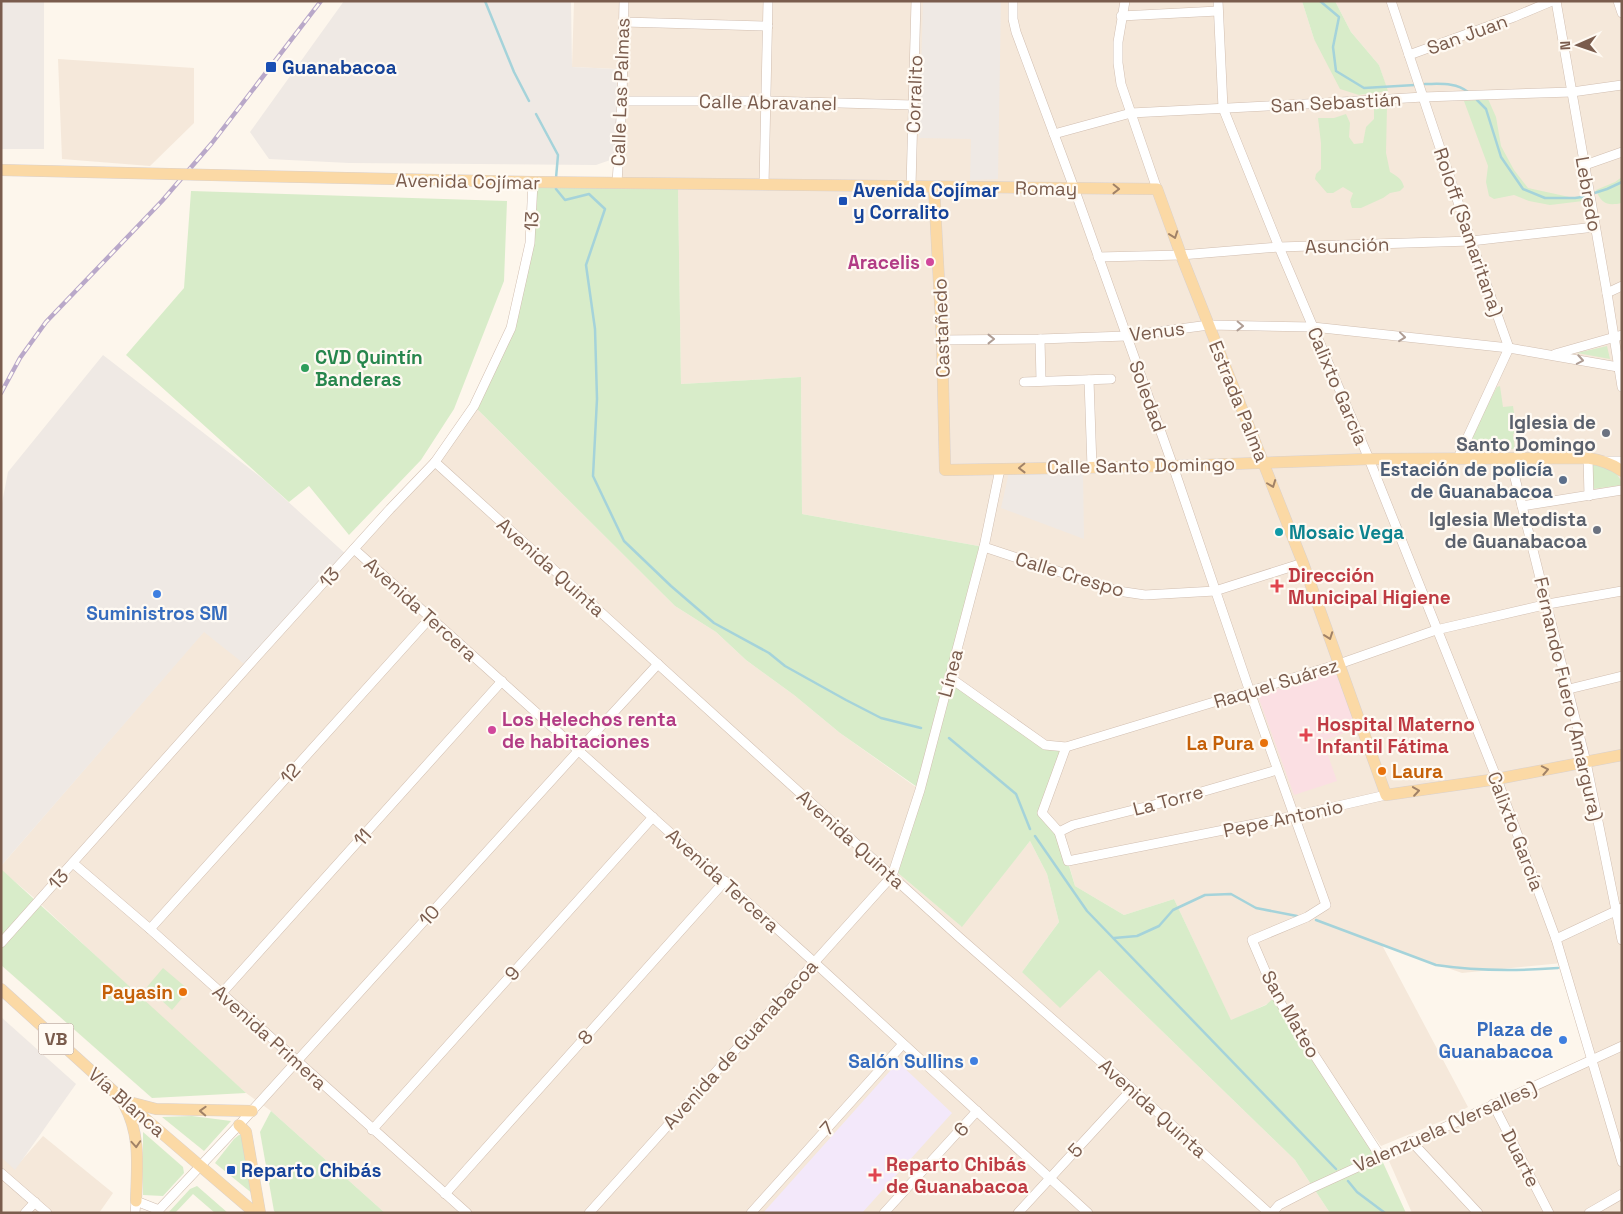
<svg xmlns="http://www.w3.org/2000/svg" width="1623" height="1214" font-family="'Space Grotesk',sans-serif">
<rect width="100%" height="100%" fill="#fdf6ec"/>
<g fill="#f5e8da">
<polygon points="574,1 1302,1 1314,39 1359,95 1387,90 1379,65 1351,32 1335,1 1622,1 1622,908 1557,939 1562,963 1462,973 1382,945 1468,1107 1449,1118 1381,1146 1276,1000 1231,1021 1174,899 1124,915 1075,886 1068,861 1042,813 1046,741 949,677 984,547 802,514 801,377 681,384 678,188 617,187 617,69 572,67"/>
<polygon points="58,59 194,68 194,123 150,166 62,159"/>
<polygon points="474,406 675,606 716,632 746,660 794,695 840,733 920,790 898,873 961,926 1030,841 1047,874 1059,922 1022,972 1099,970 1295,1160 1330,1213 385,1213 271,1111 246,1093 175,1030 32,896 1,870 1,866 204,631 248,666 382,522"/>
<polygon points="1622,914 1622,1213 1412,1213 1389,1161 1504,1103 1593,1062 1561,942"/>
<polygon points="43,1136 113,1193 99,1213 1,1213 1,1157 15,1168"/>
</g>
<g fill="#efe9e4">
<rect x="1" y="1" width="43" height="148"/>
<polygon points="344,1 571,1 572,67 617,69 616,158 596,165 349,163 269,159 250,132"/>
<polygon points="923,1 1001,1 998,179 970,180 971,139 919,138"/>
<polygon points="103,355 263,479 348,556 248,667 204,632 1,866 1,508 8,472"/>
<polygon points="1083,471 1084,539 1001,508 1009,472"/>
<polygon points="1,1017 76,1084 15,1170 1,1157"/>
</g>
<polygon fill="#f3e8fa" points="898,1062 952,1113 862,1213 763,1213"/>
<polygon fill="#fbdfe3" points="1334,669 1357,728 1323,741 1337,781 1294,795 1258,696"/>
<g fill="#d8ecc9">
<polygon points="1302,1 1335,1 1351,32 1379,65 1388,91 1359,95 1340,89 1314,39"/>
<polygon points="1488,99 1496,117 1501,146 1514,170 1528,188 1574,198 1582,197 1583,201 1550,205 1529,201 1514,195 1494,199 1489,196 1486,182 1488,166 1464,101"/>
<path d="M1374 106H1387L1386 153 1390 172C1397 176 1402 179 1404 187L1400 191 1390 193 1383 198 1361 208H1352L1350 201 1353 193 1343 187 1333 193H1327L1315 179 1316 174 1321 169V143L1318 118H1334L1346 114 1350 123 1349 137 1354 144 1363 143 1366 127 1374 119Z"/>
<path d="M1622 177V203C1608 206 1601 204 1596 190L1615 182Z"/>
<polygon points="564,186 678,187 681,384 801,377 802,514 984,547 949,677 1044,748 1066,747 1042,813 1059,832 1075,886 1124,915 1174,899 1231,1020 1266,1005 1276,996 1380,1156 1406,1213 1330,1213 1295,1160 1099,970 1060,1008 1022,972 1059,922 1047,874 1030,841 962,927 898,873 920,789 840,733 794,695 746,660 716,632 675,606 474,406 511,328 536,187"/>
<polygon points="191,191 507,201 504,281 454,409 421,460 349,535 309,486 289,502 126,355 184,288"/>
<polygon points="1607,346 1610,359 1577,353"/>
<polygon points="1500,386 1503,407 1513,406 1517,433 1513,434 1515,449 1471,449 1467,446 1468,443 1497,387"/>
<path d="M1592 463C1605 466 1619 470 1622 485L1593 489Z"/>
<polygon points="1,869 246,1093 152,1098 1,965"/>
<polygon points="163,968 189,990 172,1010 147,987"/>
<polygon points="271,1111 385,1213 276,1213 274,1211 260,1132"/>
<polygon points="192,1116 231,1121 204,1151 162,1117"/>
<polygon points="143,1132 183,1167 184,1173 163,1196 143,1195"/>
<polygon points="239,1135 242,1135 253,1194 215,1163 234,1139"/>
<polygon points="197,1186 228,1213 215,1213 193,1194 175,1213 168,1213 190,1189"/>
</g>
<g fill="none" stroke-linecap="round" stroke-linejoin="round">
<g stroke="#a5d3da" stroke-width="2.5">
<polyline points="485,1 514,72 529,101"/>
<polyline points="1320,1 1339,17 1333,47 1336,71 1364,88 1415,85"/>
<path d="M1425 84C1440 84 1456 82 1468 92"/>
<polyline points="1477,100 1486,109 1501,157 1523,189 1545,198 1575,198 1582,197 1607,189 1622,182"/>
<polyline points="536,114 558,155 556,178"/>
<polyline points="556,186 556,189 565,200 589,194 605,209 586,265 595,329 597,399 593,476 624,541 671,586 714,623 769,653 785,666 846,700 881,718 921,728"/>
<polyline points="949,738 1016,794 1030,829"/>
<polyline points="1035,836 1087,911 1336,1169"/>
<path d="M1316 920 1436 965C1476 971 1517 971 1558 968"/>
<polyline points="1114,938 1137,936 1159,926 1173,910 1205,895 1231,894 1256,908 1297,916"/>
<polyline points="1348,1181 1357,1192 1385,1213"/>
</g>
<defs>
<g id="minor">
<polyline points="1013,1 1013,19 1016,32 1074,188 1173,466 1250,692 1326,905 1307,917 1252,940 1276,996 1380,1156"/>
<polyline points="1125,1 1118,42 1118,63 1121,84 1157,189"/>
<polyline points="1218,1 1223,108 1279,247 1369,459 1497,779 1556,939 1622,1162"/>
<polyline points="1391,1 1471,241 1509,348 1458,458"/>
<polyline points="1556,1 1607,293 1622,387"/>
<polyline points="1618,1 1622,13"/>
<polyline points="1121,16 1218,11"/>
<polyline points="624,22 768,26"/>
<polyline points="1409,55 1514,17 1552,1"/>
<polyline points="622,101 766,101 913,105"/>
<polyline points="1054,134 1131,113 1325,103 1423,97 1572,92 1622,85"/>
<polyline points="1585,165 1622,152"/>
<polyline points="617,183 622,101 624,1"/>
<polyline points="764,185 768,1"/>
<polyline points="911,186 916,1"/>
<polyline points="1098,257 1181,255 1279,247 1471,241 1595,227"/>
<polyline points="1607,293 1622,286"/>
<polyline points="1040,339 1041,381"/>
<polyline points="942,340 1040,339 1126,336 1209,325 1313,327 1509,348 1618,367"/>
<polyline points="1555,354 1622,335"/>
<polyline points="1089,380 1092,467"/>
<polyline points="1024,382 1111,379"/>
<polyline points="1510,458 1586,762 1622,940"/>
<polyline points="1588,458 1589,496"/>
<polyline points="1605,461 1622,461"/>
<polyline points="435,462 959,937 1132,1089 1269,1213"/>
<polyline points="1522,506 1622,490"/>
<polyline points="984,547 1118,591 1145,595 1215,591 1303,563"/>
<polyline points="354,549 814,962 1088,1213"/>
<polyline points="949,677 1045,745 1066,747 1339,664 1436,630 1548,604 1622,591"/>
<polyline points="1569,689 1622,676"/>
<polyline points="1066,747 1042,813 1059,832 1068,861 1294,816 1386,795"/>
<polyline points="1059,832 1073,825 1177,799 1277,770"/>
<polyline points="73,863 150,929 467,1213"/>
<polyline points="150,929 431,617"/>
<polyline points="1556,939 1622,908"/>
<polyline points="1,943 258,655 390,509 435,462 474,406 511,328 530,243 533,182"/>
<polyline points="222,993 502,681"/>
<polyline points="1493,1104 1549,1213"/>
<polyline points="372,1130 653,817"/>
<polyline points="1411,1141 1478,1213"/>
<polyline points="1,1173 47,1213"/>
<polyline points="445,1194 725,881"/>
<polyline points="25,1213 35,1202"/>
<polyline points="135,1213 136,1201 159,1210"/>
<polyline points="156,1213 239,1125 579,750 658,664"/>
<polyline points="589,1213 892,876 920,790 984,547 1000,469"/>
<polyline points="751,1213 903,1044"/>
<polyline points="884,1213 977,1111"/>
<polyline points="1018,1213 1132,1089"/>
<polyline points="1272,1213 1279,1205 1312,1188 1622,1046"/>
<polyline points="1589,1213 1622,1194"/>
</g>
<g id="major">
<polyline points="1,170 170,174"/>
<polyline points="211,175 533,182 1157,189 1181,255 1303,563 1386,795 1497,779 1622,755"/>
<path d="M934 187 942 340 945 470 1173 466 1369 459 1588 458C1601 460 1611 463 1622 471"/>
<polyline points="1,989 121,1098 255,1213"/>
<polyline points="129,1102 156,1109 252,1111"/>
<path d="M124 1104C141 1135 137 1166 136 1201"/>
<polyline points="239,1125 246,1132 260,1213"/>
</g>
</defs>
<use href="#minor" stroke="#d1beb0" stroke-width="10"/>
<use href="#major" stroke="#dad1cd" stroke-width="12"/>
<use href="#minor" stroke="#fff" stroke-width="9"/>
<use href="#major" stroke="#fbd9a5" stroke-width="11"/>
<defs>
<polyline id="rail" points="1,393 20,358 46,322 162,201 212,143 321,1"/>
</defs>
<use href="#rail" stroke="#b9a8c9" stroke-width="4.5"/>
<use href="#rail" stroke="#fffaf3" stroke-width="2.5" stroke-dasharray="8" stroke-linecap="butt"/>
<defs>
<polyline id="major-bridge" points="170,174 211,175"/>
</defs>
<use href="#major-bridge" stroke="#dad1cd" stroke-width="12" stroke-linecap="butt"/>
<use href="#major-bridge" stroke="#fbd9a5" stroke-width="11"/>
</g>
<defs><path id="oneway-chevron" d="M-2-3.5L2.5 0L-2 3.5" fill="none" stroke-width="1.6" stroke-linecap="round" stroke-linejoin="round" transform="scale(1.25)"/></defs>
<g stroke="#a18267">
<use href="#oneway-chevron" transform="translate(1116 189) rotate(1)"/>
<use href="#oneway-chevron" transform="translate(1174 235) rotate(70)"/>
<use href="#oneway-chevron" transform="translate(1022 468) rotate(179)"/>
<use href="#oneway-chevron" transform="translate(1272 484) rotate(69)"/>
<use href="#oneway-chevron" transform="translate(1329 636) rotate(70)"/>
<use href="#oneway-chevron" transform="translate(1545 770) rotate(-11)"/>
<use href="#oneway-chevron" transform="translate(1416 791) rotate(-8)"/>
<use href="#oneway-chevron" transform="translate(203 1111) rotate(-178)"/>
<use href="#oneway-chevron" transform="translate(136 1144) rotate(86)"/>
</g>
<g stroke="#af9d94">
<use href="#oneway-chevron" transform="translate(1240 326) rotate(1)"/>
<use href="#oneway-chevron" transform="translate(1402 337) rotate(6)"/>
<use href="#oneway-chevron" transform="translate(991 339)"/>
<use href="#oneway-chevron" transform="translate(1580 360) rotate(10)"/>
</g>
<g fill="#1a4fb4" stroke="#fffaf3" stroke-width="2">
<rect x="265" y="61" width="12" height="12" rx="2.5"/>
<rect x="838" y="196" width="10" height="10" rx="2.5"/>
<rect x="226" y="1165" width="10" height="10" rx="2.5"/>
</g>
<g fill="#d1479c" stroke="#fffaf3" stroke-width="2">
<circle cx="930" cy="262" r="5"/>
<circle cx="492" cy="730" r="5"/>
</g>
<circle fill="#2e9e5b" stroke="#fffaf3" stroke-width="2" cx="305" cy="368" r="5"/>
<g fill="#6b7280" stroke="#fffaf3" stroke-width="2">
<circle cx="1606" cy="433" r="5"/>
<circle cx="1597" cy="530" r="5"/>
</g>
<circle fill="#5c6f8a" stroke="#fffaf3" stroke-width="2" cx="1563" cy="480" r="5"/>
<circle fill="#0f9aa8" stroke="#fffaf3" stroke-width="2" cx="1279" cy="532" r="5"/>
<g fill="#e0444e" stroke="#fffaf3" stroke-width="2">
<path d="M1274.5 578.5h5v5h5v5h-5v5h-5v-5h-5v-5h5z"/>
<path d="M1303.5 727.5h5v5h5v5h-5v5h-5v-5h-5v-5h5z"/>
<path d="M872.5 1167.5h5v5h5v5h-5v5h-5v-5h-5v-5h5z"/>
</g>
<g fill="#3f7fe0" stroke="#fffaf3" stroke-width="2">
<circle cx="157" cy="594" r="5"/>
<circle cx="1563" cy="1040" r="5"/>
<circle cx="974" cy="1061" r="5"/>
</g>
<g fill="#e8710a" stroke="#fffaf3" stroke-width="2">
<circle cx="1264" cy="743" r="5"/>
<circle cx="1382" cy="771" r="5"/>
<circle cx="183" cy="992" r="5"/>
</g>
<g text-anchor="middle" stroke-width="4.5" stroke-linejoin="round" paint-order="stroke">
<rect fill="#fffaf3" stroke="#a28b7f" stroke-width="1" x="38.5" y="1023.5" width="35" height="31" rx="4"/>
<g font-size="18" font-weight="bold" fill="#7a5c4d">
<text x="56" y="1045">VB</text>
</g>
<g font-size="19" fill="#7a5c4d" stroke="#fffaf3">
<text transform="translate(1467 34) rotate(-20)" y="7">San Juan</text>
<text transform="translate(620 92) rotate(-88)" y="7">Calle Las Palmas</text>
<text transform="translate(914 94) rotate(-88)" y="7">Corralito</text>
<text transform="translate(768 102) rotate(1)" y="7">Calle Abravanel</text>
<text transform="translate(1336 102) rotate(-3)" y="7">San Sebastián</text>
<text transform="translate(468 181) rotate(1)" y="7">Avenida Cojímar</text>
<text transform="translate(1046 188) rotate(1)" y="7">Romay</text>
<text transform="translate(1589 194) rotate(80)" y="7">Lebredo</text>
<text transform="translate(531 221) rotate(-87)" y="7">13</text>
<text transform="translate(1469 232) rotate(71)" y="7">Roloff (Samaritana)</text>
<text transform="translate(1347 245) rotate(-2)" y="7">Asunción</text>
<text transform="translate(941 328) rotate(-92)" y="7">Castañedo</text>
<text transform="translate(1157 331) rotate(-7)" y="7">Venus</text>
<text transform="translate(1338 386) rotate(67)" y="7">Calixto García</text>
<text transform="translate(1148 396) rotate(70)" y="7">Soledad</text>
<text transform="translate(1239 401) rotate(68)" y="7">Estrada Palma</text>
<text transform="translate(1141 465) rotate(-1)" y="7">Calle Santo Domingo</text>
<text transform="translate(551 567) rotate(42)" y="7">Avenida Quinta</text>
<text transform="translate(1070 574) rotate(17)" y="7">Calle Crespo</text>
<text transform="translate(329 577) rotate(-48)" y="7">13</text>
<text transform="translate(421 609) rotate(42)" y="7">Avenida Tercera</text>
<text transform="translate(950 673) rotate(-75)" y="7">Línea</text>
<text transform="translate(1276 683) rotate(-17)" y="7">Raquel Suárez</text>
<text transform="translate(1569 699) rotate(77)" y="7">Fernando Fuero (Amargura)</text>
<text transform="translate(290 773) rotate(-48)" y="7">12</text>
<text transform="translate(1168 800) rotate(-15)" y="7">La Torre</text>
<text transform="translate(1283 818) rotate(-12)" y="7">Pepe Antonio</text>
<text transform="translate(1516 831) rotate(69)" y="7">Calixto García</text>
<text transform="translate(362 837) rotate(-48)" y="7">11</text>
<text transform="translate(851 839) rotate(42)" y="7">Avenida Quinta</text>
<text transform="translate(58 879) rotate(-48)" y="7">13</text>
<text transform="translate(723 880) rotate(42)" y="7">Avenida Tercera</text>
<text transform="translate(429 915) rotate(-48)" y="7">10</text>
<text transform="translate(512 973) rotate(-48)" y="7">9</text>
<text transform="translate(1291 1014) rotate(60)" y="7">San Mateo</text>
<text transform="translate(270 1037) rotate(42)" y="7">Avenida Primera</text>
<text transform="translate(585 1037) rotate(-48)" y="7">8</text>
<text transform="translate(740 1044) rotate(-48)" y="7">Avenida de Guanabacoa</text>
<text transform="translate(127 1102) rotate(41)" y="7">Vía Blanca</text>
<text transform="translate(1153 1108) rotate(42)" y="7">Avenida Quinta</text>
<text transform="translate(1445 1126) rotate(-24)" y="7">Valenzuela (Versalles)</text>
<text transform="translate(827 1128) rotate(-48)" y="7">7</text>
<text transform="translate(961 1129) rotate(-48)" y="7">6</text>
<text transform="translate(1075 1150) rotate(-47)" y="7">5</text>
<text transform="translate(1521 1158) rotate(63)" y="7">Duarte</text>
</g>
<g font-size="19" font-weight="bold" fill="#164399" stroke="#fffaf3" text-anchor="start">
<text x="282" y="74">Guanabacoa</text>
<text x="853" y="197">Avenida Cojímar<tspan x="853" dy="22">y Corralito</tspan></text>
<text x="241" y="1177">Reparto Chibás</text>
</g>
<g font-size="19" font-weight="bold" fill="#b23c85" stroke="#fffaf3" text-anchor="end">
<text x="920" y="269">Aracelis</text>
<text x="502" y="726" text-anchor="start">Los Helechos renta<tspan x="502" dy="22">de habitaciones</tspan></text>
</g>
<g font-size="19" font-weight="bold" fill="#27864d" stroke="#fffaf3" text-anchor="start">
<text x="315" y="364">CVD Quintín<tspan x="315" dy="22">Banderas</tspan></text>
</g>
<g font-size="19" font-weight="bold" fill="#5b616d" stroke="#fffaf3" text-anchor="end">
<text x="1596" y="429">Iglesia de<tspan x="1596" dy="22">Santo Domingo</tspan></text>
<text x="1587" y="526">Iglesia Metodista<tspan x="1587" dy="22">de Guanabacoa</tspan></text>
</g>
<g font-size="19" font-weight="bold" fill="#4e5e75" stroke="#fffaf3" text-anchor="end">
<text x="1553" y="476">Estación de policía<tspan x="1553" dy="22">de Guanabacoa</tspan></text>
</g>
<g font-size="19" font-weight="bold" fill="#0d838f" stroke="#fffaf3" text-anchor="start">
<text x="1289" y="539">Mosaic Vega</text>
</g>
<g font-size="19" font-weight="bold" fill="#be3a42" stroke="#fffaf3" text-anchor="start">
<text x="1288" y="582">Dirección<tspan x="1288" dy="22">Municipal Higiene</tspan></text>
<text x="1317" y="731">Hospital Materno<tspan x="1317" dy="22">Infantil Fátima</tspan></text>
<text x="886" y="1171">Reparto Chibás<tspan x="886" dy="22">de Guanabacoa</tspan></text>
</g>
<g font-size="19" font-weight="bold" fill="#366cbe" stroke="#fffaf3" text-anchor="end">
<text x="157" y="620" text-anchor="middle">Suministros SM</text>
<text x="1553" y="1036">Plaza de<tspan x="1553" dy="22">Guanabacoa</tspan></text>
<text x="964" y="1068">Salón Sullins</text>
</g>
<g font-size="19" font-weight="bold" fill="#c56008" stroke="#fffaf3" text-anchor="end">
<text x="1254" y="750">La Pura</text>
<text x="1392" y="778" text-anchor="start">Laura</text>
<text x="173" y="999">Payasin</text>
</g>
</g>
<rect width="1623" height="1214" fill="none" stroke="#7a5c4d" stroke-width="5"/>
<g transform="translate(1578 45) rotate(268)" stroke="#fffaf3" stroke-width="4" paint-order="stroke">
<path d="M0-4L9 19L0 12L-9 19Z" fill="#7a5c4d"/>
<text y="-8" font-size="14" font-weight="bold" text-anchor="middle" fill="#7a5c4d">N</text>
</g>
</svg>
